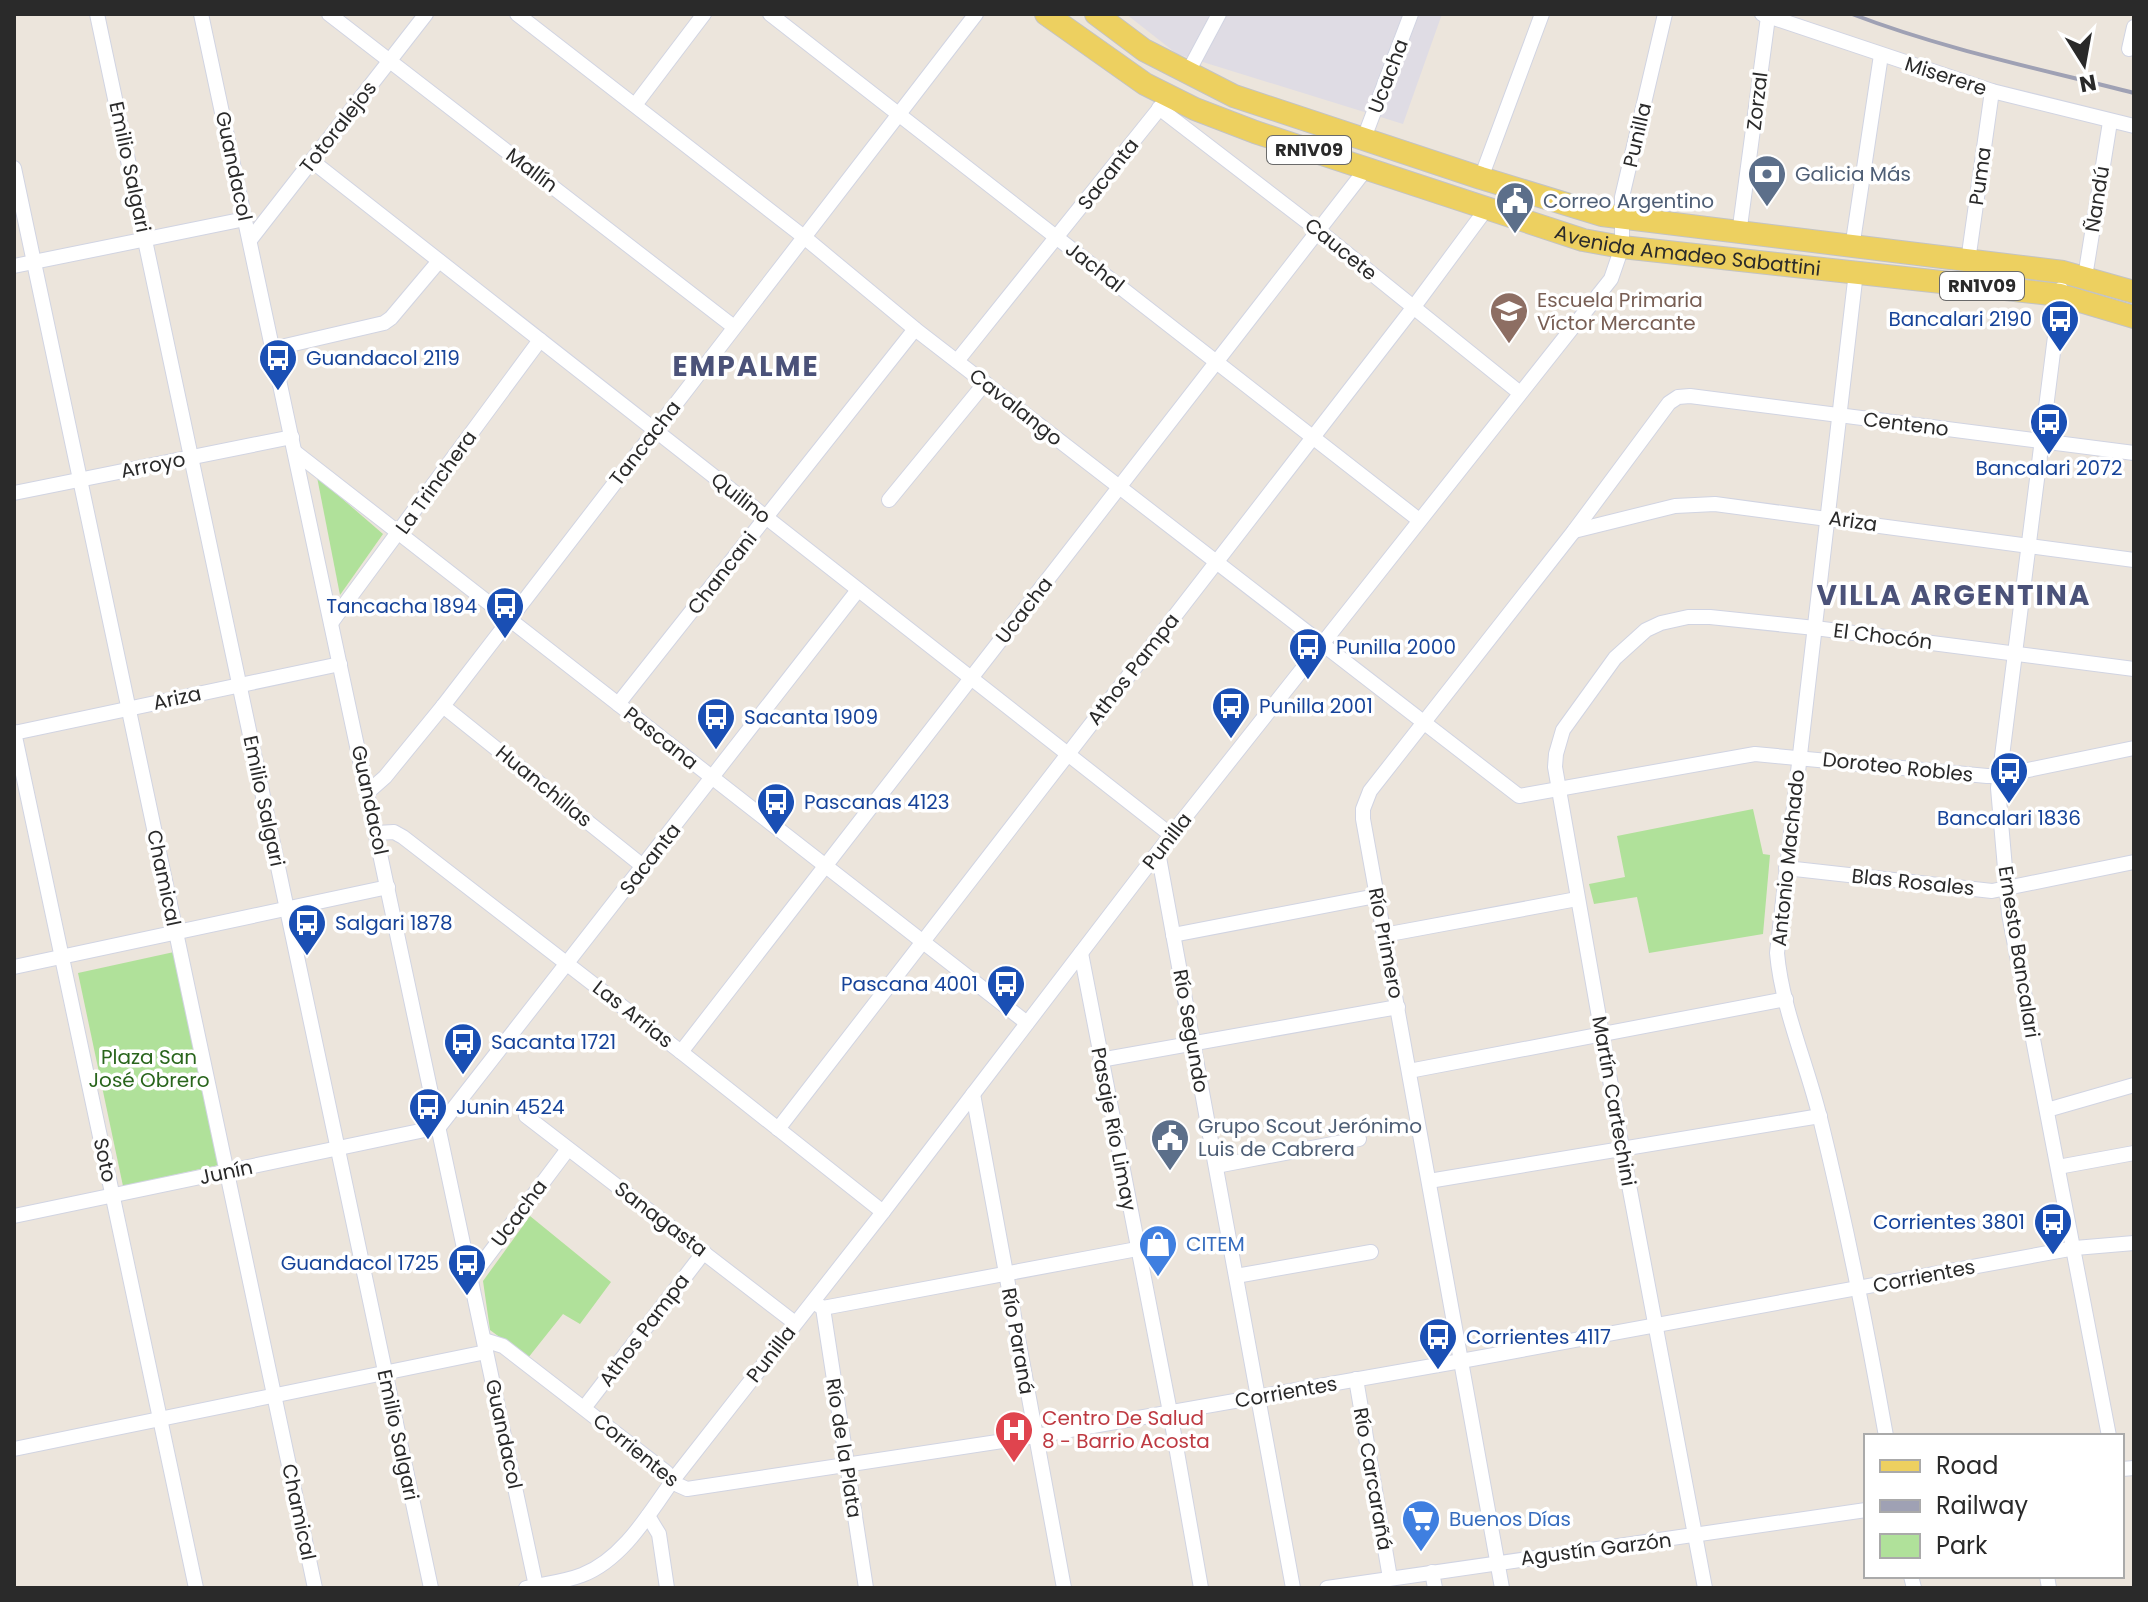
<svg xmlns="http://www.w3.org/2000/svg" width="2148" height="1602" font-family="Poppins,sans-serif">
<rect width="100%" height="100%" fill="#ece5dc"/>
<polygon fill="#dfdce4" points="1126,14 1442,14 1403,124 1177,54"/>
<g fill="#b0e19a">
<polygon points="317,477 383,534 340,595"/>
<polygon points="1753,809 1763,854 1770,855 1763,934 1649,953 1637,897 1594,904 1589,884 1625,877 1617,836"/>
<polygon points="174,952 219,1165 123,1186 78,973"/>
<polygon points="530,1216 611,1282 580,1324 563,1314 528,1358 490,1330 483,1281"/>
</g>
<g fill="none" stroke-linecap="round" stroke-linejoin="round">
<defs>
<g id="street">
<polyline points="97,14 431,1588"/>
<polyline points="201,14 536,1586"/>
<polyline points="329,14 734,327"/>
<polyline points="517,14 804,237 915,329 1519,796 1755,754 1987,776 1999,776 2134,748"/>
<polyline points="770,14 1419,520"/>
<polyline points="1762,14 1992,91 2134,126"/>
<polyline points="2129,49 2134,27"/>
<polyline points="1187,74 1219,14"/>
<polyline points="635,105 704,14"/>
<polyline points="1159,108 1319,231 1520,393"/>
<polyline points="1364,138 1411,14"/>
<polyline points="312,161 1171,835"/>
<polyline points="14,168 315,1588"/>
<polyline points="1481,178 1542,14"/>
<polyline points="1739,234 1768,17"/>
<polyline points="250,240 426,14"/>
<polyline points="1852,248 1881,55"/>
<polyline points="1968,261 1992,91"/>
<polyline points="14,266 245,219"/>
<path d="M1856 272 1777 953C1782 1009 1807 1064 1820 1118 1846 1223 1867 1329 1886 1436"/>
<polyline points="2085,277 2110,122"/>
<polyline points="2061,289 1998,788 2009,914 2109,1436"/>
<polyline points="272,349 384,323 391,318 439,261"/>
<polyline points="957,361 1163,104"/>
<polyline points="295,452 1027,1023"/>
<polyline points="14,493 292,437"/>
<polyline points="889,500 985,383"/>
<polyline points="1574,531 1675,506 1715,504 2134,560"/>
<polyline points="331,623 540,340"/>
<polyline points="618,704 915,329"/>
<polyline points="443,706 644,867"/>
<polyline points="14,732 196,1588"/>
<polyline points="14,733 340,664"/>
<polyline points="368,792 385,777 443,706 976,14"/>
<polyline points="377,833 394,832 403,837 681,1052 883,1212"/>
<polyline points="1158,852 1293,1588"/>
<polyline points="1786,868 1992,891 2134,862"/>
<polyline points="1173,935 1376,896"/>
<polyline points="1384,935 1577,899"/>
<polyline points="1081,953 1170,1412 1201,1588"/>
<polyline points="14,967 388,887"/>
<polyline points="681,1052 1366,169"/>
<polyline points="1100,1060 1398,1007"/>
<polyline points="1409,1071 1786,999"/>
<polyline points="973,1094 1064,1588"/>
<polyline points="2047,1110 2134,1085"/>
<polyline points="526,1116 795,1323"/>
<polyline points="439,1127 858,590"/>
<polyline points="778,1129 1413,308 1487,208"/>
<polyline points="1216,1166 1359,1139"/>
<polyline points="2058,1167 2134,1153"/>
<polyline points="1429,1181 1820,1116"/>
<polyline points="14,1216 439,1127"/>
<polyline points="1236,1276 1371,1252"/>
<polyline points="471,1278 568,1149"/>
<polyline points="813,1302 823,1308 1137,1249"/>
<polyline points="823,1308 866,1588"/>
<polyline points="484,1340 503,1346 666,1472 678,1485 687,1489 1036,1436 1461,1361 2075,1248 2134,1243"/>
<polyline points="1356,1379 1390,1578"/>
<polyline points="584,1408 704,1252"/>
<polyline points="14,1449 486,1352"/>
<polyline points="2122,1469 2134,1468"/>
<polyline points="648,1516 659,1534 667,1588"/>
<polyline points="1432,1572 1435,1588"/>
<polyline points="1911,1576 1914,1588"/>
<polyline points="2047,1576 2049,1588"/>
<path d="M526 1588C544 1584 564 1582 582 1575 622 1560 649 1514 673 1480L883 1212 1171 835 1611 279 1622 247V197L1665 14"/>
<polyline points="1327,1588 1866,1510"/>
<polyline points="1502,1588 1363,819 1363,809 1370,791 1574,531 1669,403 1678,397 1690,396 2134,453"/>
<polyline points="1705,1588 1622,1148 1555,767 1556,754 1563,730 1615,658 1646,630 1661,623 1688,617 1710,617 1815,628 2134,669"/>
</g>
<g id="primary">
<path id="s1" d="M1046 14 1145 84 1195 109 1255 132 1583 240 1622 247 2060 295 2134 317"/>
<polyline points="1096,14 1144,50 1234,96 1481,178 1602,215 2063,272 2134,292"/>
</g>
</defs>
<use href="#street" stroke="#d1d4e2" stroke-width="16"/>
<use href="#primary" stroke="#c3c3c3" stroke-width="24"/>
<use href="#street" stroke="#fff" stroke-width="14"/>
<use href="#primary" stroke="#edd060" stroke-width="22"/>
<path stroke="#9fa1b4" stroke-width="4" d="M1852 14C1943 49 2040 69 2134 93"/>
</g>
<defs>
<symbol id="bank-pin" viewBox="-11 -11 22 30"><path d="M0 17L-7.5 6A9.5 9.5 0 1 1 7.5 6Z" fill="#5c6f8a" stroke="#fff"/><path d="M-6-4H6V4H-6ZM0-2.3a2.3 2.3 0 1 0 0 4.6a2.3 2.3 0 1 0 0-4.6Z" fill="#fff"/></symbol>
<symbol id="civic-pin" viewBox="-11 -11 22 30"><path d="M0 17L-7.5 6A9.5 9.5 0 1 1 7.5 6Z" fill="#5c6f8a" stroke="#fff"/><path d="M-.6-6.5H3V-4.5H.6V-3L4-1V1h2V6H-6V1h2V-1L-.6-3ZM-1.2 2.5V6h2.4V2.5Z" fill="#fff"/></symbol>
<symbol id="school-pin" viewBox="-11 -11 22 30"><path d="M0 17L-7.5 6A9.5 9.5 0 1 1 7.5 6Z" fill="#8d6e63" stroke="#fff"/><path d="M0-5L7-2L0 1L-7-2ZM-4 1L0 2.5L4 1V4Q0 6-4 4Z" fill="#fff"/></symbol>
<symbol id="bus-pin" viewBox="-11 -11 22 30"><path d="M0 17L-7.5 6A9.5 9.5 0 1 1 7.5 6Z" fill="#1a4fb4" stroke="#fff"/><path d="M-5-6H5V4H4V6H2V4H-2V6H-4V4H-5ZM-3.5-4V0h7V-4ZM-3.5 1.2v1.5H-2V1.2ZM2 1.2v1.5H3.5V1.2Z" fill="#fff"/></symbol>
<symbol id="shop-pin" viewBox="-11 -11 22 30"><path d="M0 17L-7.5 6A9.5 9.5 0 1 1 7.5 6Z" fill="#3f7fe0" stroke="#fff"/><path d="M-5-2.5h2.3a2.7 3.5 0 0 1 5.4 0H5L5.5 6h-11ZM-1.5-2.5h3a1.5 2.3 0 0 0-3 0Z" fill="#fff"/></symbol>
<symbol id="hospital-pin" viewBox="-11 -11 22 30"><path d="M0 17L-7.5 6A9.5 9.5 0 1 1 7.5 6Z" fill="#e0444e" stroke="#fff"/><path d="M-5-5h3v3.5h4V-5h3V5h-3V1.5h-4V5h-3Z" fill="#fff"/></symbol>
<symbol id="supermarket-pin" viewBox="-11 -11 22 30"><path d="M0 17L-7.5 6A9.5 9.5 0 1 1 7.5 6Z" fill="#3f7fe0" stroke="#fff"/><path d="M-6-5.5h2.5l.6 2H6L4.5 2H-2.5L-4.4-4H-6ZM-1.5 3.2a1.3 1.3 0 1 0 .1 0ZM3 3.2a1.3 1.3 0 1 0 .1 0Z" fill="#fff"/></symbol>
</defs>
<g fill-rule="evenodd">
<use href="#bank-pin" x="1745" y="152" width="44" height="60"/>
<use href="#civic-pin" x="1493" y="179" width="44" height="60"/>
<use href="#school-pin" x="1487" y="289" width="44" height="60"/>
<use href="#bus-pin" x="2038" y="297" width="44" height="60"/>
<use href="#bus-pin" x="256" y="336" width="44" height="60"/>
<use href="#bus-pin" x="2027" y="400" width="44" height="60"/>
<use href="#bus-pin" x="483" y="584" width="44" height="60"/>
<use href="#bus-pin" x="1286" y="625" width="44" height="60"/>
<use href="#bus-pin" x="1209" y="684" width="44" height="60"/>
<use href="#bus-pin" x="694" y="695" width="44" height="60"/>
<use href="#bus-pin" x="1987" y="749" width="44" height="60"/>
<use href="#bus-pin" x="754" y="780" width="44" height="60"/>
<use href="#bus-pin" x="285" y="901" width="44" height="60"/>
<use href="#bus-pin" x="984" y="962" width="44" height="60"/>
<use href="#bus-pin" x="441" y="1020" width="44" height="60"/>
<use href="#bus-pin" x="406" y="1085" width="44" height="60"/>
<use href="#civic-pin" x="1148" y="1116" width="44" height="60"/>
<use href="#bus-pin" x="2031" y="1200" width="44" height="60"/>
<use href="#shop-pin" x="1136" y="1222" width="44" height="60"/>
<use href="#bus-pin" x="445" y="1241" width="44" height="60"/>
<use href="#bus-pin" x="1416" y="1315" width="44" height="60"/>
<use href="#hospital-pin" x="992" y="1408" width="44" height="60"/>
<use href="#supermarket-pin" x="1399" y="1497" width="44" height="60"/>
</g>
<g text-anchor="middle" stroke-width="7" stroke-linejoin="round" paint-order="stroke">
<g fill="#fff" stroke="#6a6a6a" stroke-width="2">
<rect x="1267" y="136" width="84" height="28" rx="6"/>
<rect x="1940" y="272" width="84" height="28" rx="6"/>
</g>
<g font-size="18" font-weight="bold" fill="#2a2a2a">
<text x="1309" y="156">RN1V09</text>
<text x="1982" y="292">RN1V09</text>
</g>
<g font-size="20" fill="#2a2a2a" stroke="#fff">
<text transform="translate(1388 76) rotate(-69)" y="7">Ucacha</text>
<text transform="translate(1946 76) rotate(18)" y="7">Miserere</text>
<text transform="translate(1757 101) rotate(-83)" y="7">Zorzal</text>
<text transform="translate(338 127) rotate(-52)" y="7">Totoralejos</text>
<text transform="translate(1637 135) rotate(-77)" y="7">Punilla</text>
<text transform="translate(234 166) rotate(78)" y="7">Guandacol</text>
<text transform="translate(130 167) rotate(78)" y="7">Emilio Salgari</text>
<text transform="translate(532 170) rotate(37)" y="7">Mallín</text>
<text transform="translate(1108 174) rotate(-52)" y="7">Sacanta</text>
<text transform="translate(1980 176) rotate(-82)" y="7">Puma</text>
<text transform="translate(2097 199) rotate(-81)" y="7">Ñandú</text>
<text dy="7" stroke="none"><textPath href="#s1" startOffset="692">Avenida Amadeo Sabattini</textPath></text>
<text transform="translate(1341 249) rotate(39)" y="7">Caucete</text>
<text transform="translate(1095 267) rotate(38)" y="7">Jachal</text>
<text transform="translate(1016 407) rotate(38)" y="7">Cavalango</text>
<text transform="translate(1906 424) rotate(7)" y="7">Centeno</text>
<text transform="translate(645 443) rotate(-52)" y="7">Tancacha</text>
<text transform="translate(153 465) rotate(-11)" y="7">Arroyo</text>
<text transform="translate(436 482) rotate(-54)" y="7">La Trinchera</text>
<text transform="translate(741 498) rotate(38)" y="7">Quilino</text>
<text transform="translate(1853 521) rotate(8)" y="7">Ariza</text>
<text transform="translate(722 573) rotate(-52)" y="7">Chancani</text>
<text transform="translate(1024 610) rotate(-52)" y="7">Ucacha</text>
<text transform="translate(1883 636) rotate(7)" y="7">El Chocón</text>
<text transform="translate(1133 669) rotate(-52)" y="7">Athos Pampa</text>
<text transform="translate(177 698) rotate(-12)" y="7">Ariza</text>
<text transform="translate(661 738) rotate(38)" y="7">Pascana</text>
<text transform="translate(1898 767) rotate(6)" y="7">Doroteo Robles</text>
<text transform="translate(544 786) rotate(39)" y="7">Huanchillas</text>
<text transform="translate(370 800) rotate(78)" y="7">Guandacol</text>
<text transform="translate(264 801) rotate(78)" y="7">Emilio Salgari</text>
<text transform="translate(1167 841) rotate(-52)" y="7">Punilla</text>
<text transform="translate(1788 858) rotate(-84)" y="7">Antonio Machado</text>
<text transform="translate(650 859) rotate(-52)" y="7">Sacanta</text>
<text transform="translate(164 878) rotate(78)" y="7">Chamical</text>
<text transform="translate(1913 882) rotate(6)" y="7">Blas Rosales</text>
<text transform="translate(1386 943) rotate(79)" y="7">Río Primero</text>
<text transform="translate(2019 952) rotate(81)" y="7">Ernesto Bancalari</text>
<text transform="translate(633 1014) rotate(38)" y="7">Las Arrias</text>
<text transform="translate(1191 1031) rotate(80)" y="7">Río Segundo</text>
<text transform="translate(1614 1101) rotate(80)" y="7">Martín Cartechini</text>
<text transform="translate(1114 1129) rotate(79)" y="7">Pasaje Río Limay</text>
<text transform="translate(105 1160) rotate(78)" y="7">Soto</text>
<text transform="translate(226 1172) rotate(-12)" y="7">Junín</text>
<text transform="translate(519 1213) rotate(-53)" y="7">Ucacha</text>
<text transform="translate(661 1219) rotate(37)" y="7">Sanagasta</text>
<text transform="translate(1924 1276) rotate(-11)" y="7">Corrientes</text>
<text transform="translate(644 1330) rotate(-53)" y="7">Athos Pampa</text>
<text transform="translate(1018 1341) rotate(80)" y="7">Río Paraná</text>
<text transform="translate(771 1354) rotate(-52)" y="7">Punilla</text>
<text transform="translate(1286 1392) rotate(-10)" y="7">Corrientes</text>
<text transform="translate(504 1434) rotate(78)" y="7">Guandacol</text>
<text transform="translate(398 1435) rotate(78)" y="7">Emilio Salgari</text>
<text transform="translate(844 1448) rotate(81)" y="7">Río de la Plata</text>
<text transform="translate(636 1450) rotate(39)" y="7">Corrientes</text>
<text transform="translate(1373 1479) rotate(80)" y="7">Río Carcarañá</text>
<text transform="translate(299 1512) rotate(78)" y="7">Chamical</text>
<text transform="translate(1596 1549) rotate(-7)" y="7">Agustín Garzón</text>
</g>
<g font-size="20" fill="#4e5e75" stroke="#fff" text-anchor="start">
<text x="1795" y="181">Galicia Más</text>
<text x="1543" y="208">Correo Argentino</text>
<text x="1198" y="1133">Grupo Scout Jerónimo<tspan x="1198" dy="23">Luis de Cabrera</tspan></text>
</g>
<g font-size="20" fill="#785e54" stroke="#fff" text-anchor="start">
<text x="1537" y="307">Escuela Primaria<tspan x="1537" dy="23">Víctor Mercante</tspan></text>
</g>
<g font-size="20" fill="#164399" stroke="#fff" text-anchor="start">
<text x="2032" y="326" text-anchor="end">Bancalari 2190</text>
<text x="306" y="365">Guandacol 2119</text>
<text x="2049" y="475" text-anchor="middle">Bancalari 2072</text>
<text x="477" y="613" text-anchor="end">Tancacha 1894</text>
<text x="1336" y="654">Punilla 2000</text>
<text x="1259" y="713">Punilla 2001</text>
<text x="744" y="724">Sacanta 1909</text>
<text x="804" y="809">Pascanas 4123</text>
<text x="2009" y="825" text-anchor="middle">Bancalari 1836</text>
<text x="335" y="930">Salgari 1878</text>
<text x="978" y="991" text-anchor="end">Pascana 4001</text>
<text x="491" y="1049">Sacanta 1721</text>
<text x="456" y="1114">Junin 4524</text>
<text x="2025" y="1229" text-anchor="end">Corrientes 3801</text>
<text x="439" y="1270" text-anchor="end">Guandacol 1725</text>
<text x="1466" y="1344">Corrientes 4117</text>
</g>
<g font-size="20" fill="#29651c" stroke="#fff">
<text x="149" y="1064">Plaza San<tspan x="149" dy="23">José Obrero</tspan></text>
</g>
<g font-size="20" fill="#366cbe" stroke="#fff" text-anchor="start">
<text x="1186" y="1251">CITEM</text>
<text x="1449" y="1526">Buenos Días</text>
</g>
<g font-size="20" fill="#be3a42" stroke="#fff" text-anchor="start">
<text x="1042" y="1425">Centro De Salud<tspan x="1042" dy="23">8 - Barrio Acosta</tspan></text>
</g>
<g font-size="28" font-weight="bold" letter-spacing="2" fill="#4b5279" stroke="#fff">
<text x="746" y="376">EMPALME</text>
<text x="1954" y="605">VILLA ARGENTINA</text>
</g>
</g>
<rect width="2148" height="1602" fill="none" stroke="#2a2a2a" stroke-width="32"/>
<rect x="1864" y="1434" width="260" height="144" fill="#ffffff" stroke="#aaaaaa" stroke-width="2"/>
<rect x="1880" y="1460" width="40" height="12" fill="#edd060" stroke="#aaaaaa" stroke-width="2"/>
<text x="1936" y="1474" font-size="24" fill="#2a2a2a">Road</text>
<rect x="1880" y="1500" width="40" height="12" fill="#9fa1b4" stroke="#aaaaaa" stroke-width="2"/>
<text x="1936" y="1514" font-size="24" fill="#2a2a2a">Railway</text>
<rect x="1880" y="1534" width="40" height="24" fill="#b0e19a" stroke="#aaaaaa" stroke-width="2"/>
<text x="1936" y="1554" font-size="24" fill="#2a2a2a">Park</text>
<g transform="translate(2084 64) rotate(169)" stroke="#ffffff" stroke-width="6" paint-order="stroke">
<path d="M0-6L14 30L0 20L-14 30Z" fill="#2a2a2a"/>
<text y="-12" font-size="22" font-weight="bold" text-anchor="middle" fill="#2a2a2a">N</text>
</g>
</svg>
